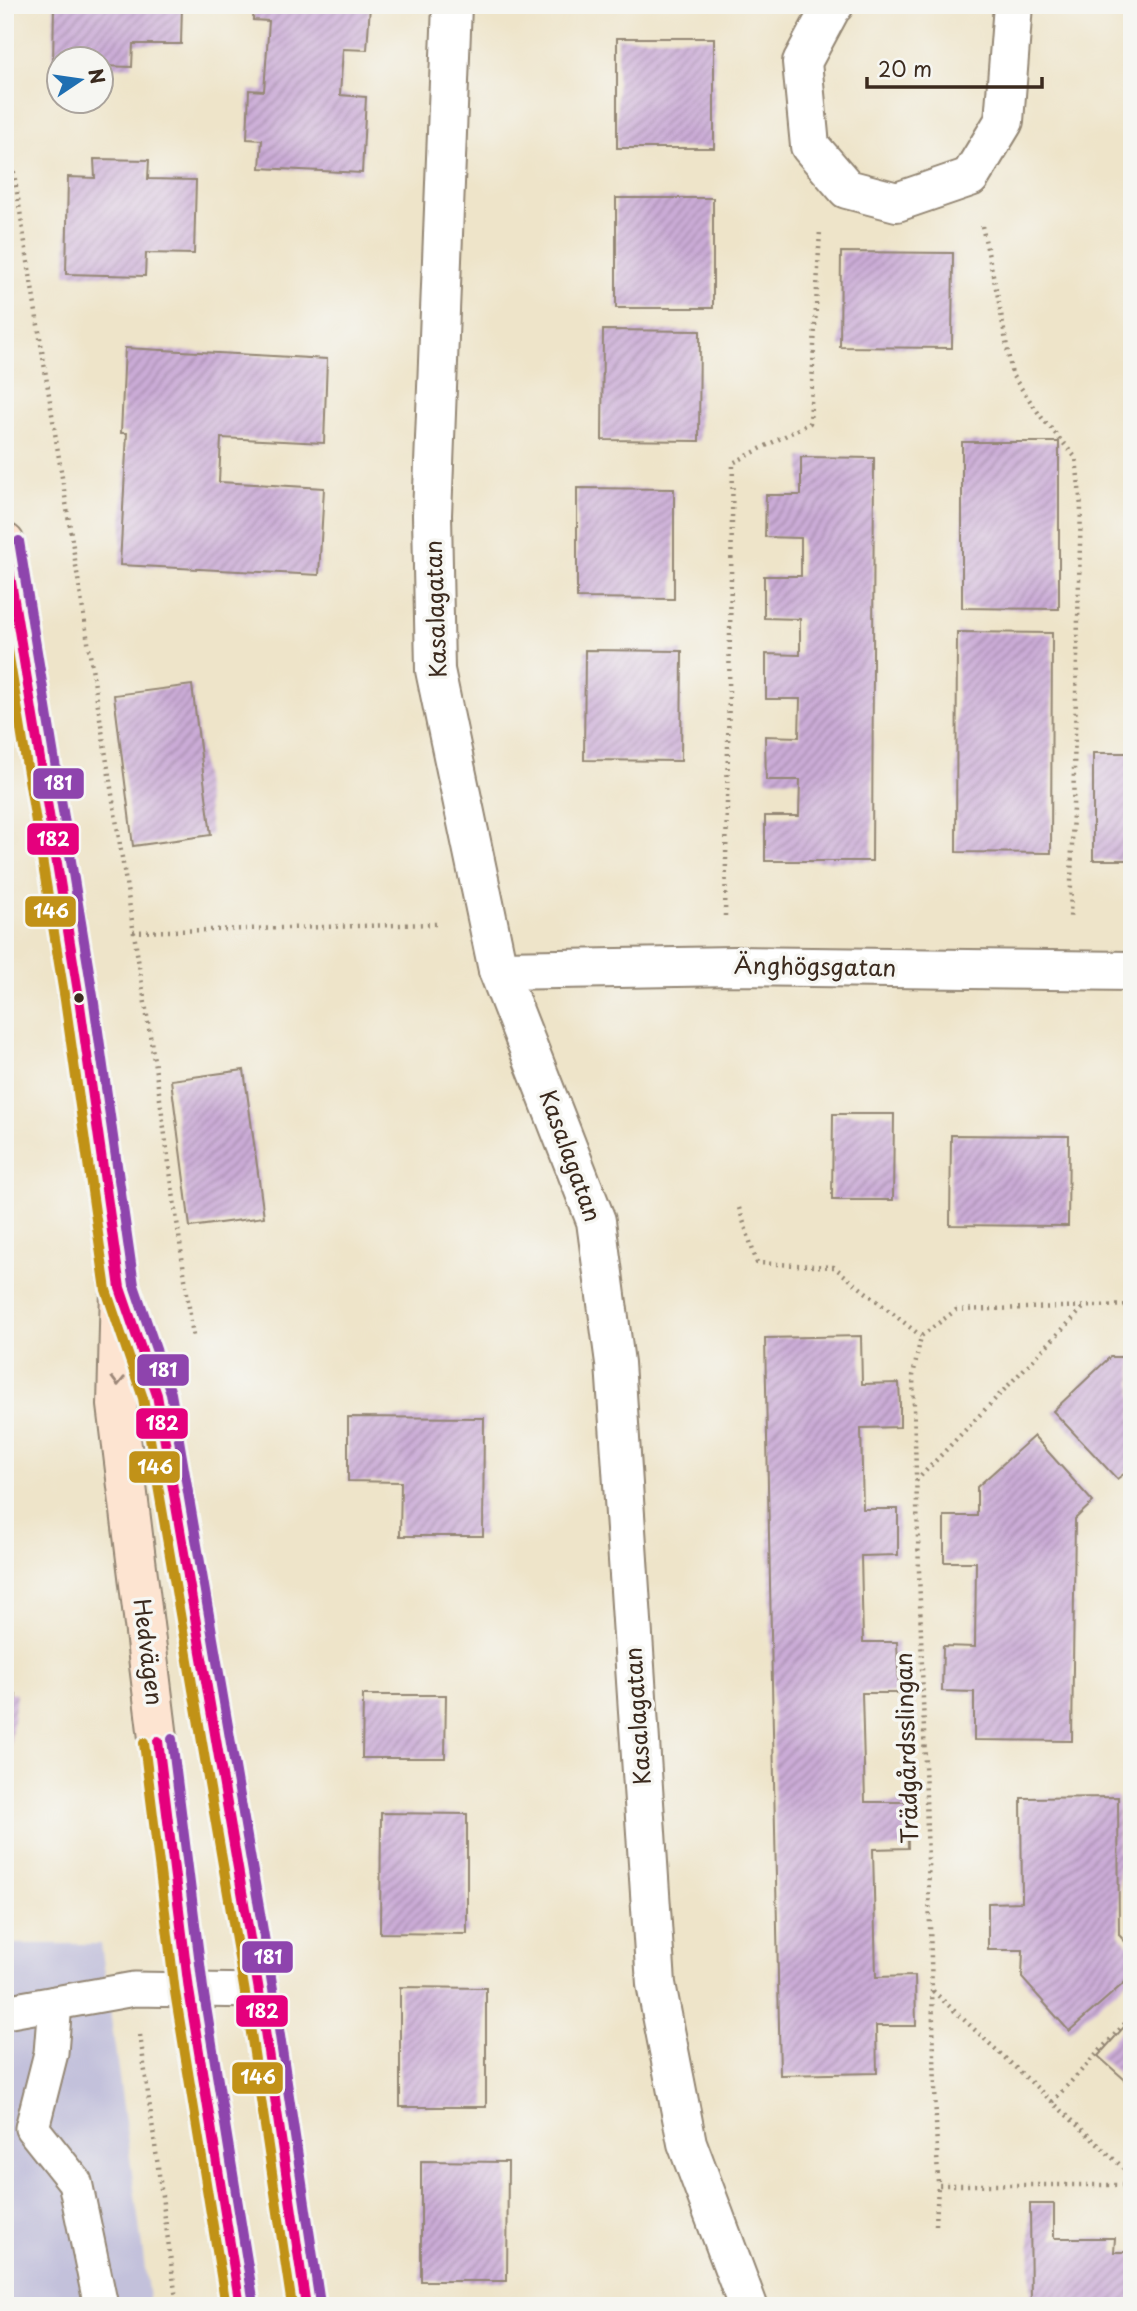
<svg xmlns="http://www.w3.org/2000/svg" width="1137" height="2311" font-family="'Playpen Sans',sans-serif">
<defs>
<pattern id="building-hatch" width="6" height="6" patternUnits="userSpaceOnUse" patternTransform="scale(1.75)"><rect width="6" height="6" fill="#cbacd7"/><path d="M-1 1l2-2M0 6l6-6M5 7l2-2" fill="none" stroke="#a68cae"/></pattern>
</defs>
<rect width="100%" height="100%" fill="#f6f6f2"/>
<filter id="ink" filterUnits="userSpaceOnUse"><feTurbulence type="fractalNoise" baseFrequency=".0143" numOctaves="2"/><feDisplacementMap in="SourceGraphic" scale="14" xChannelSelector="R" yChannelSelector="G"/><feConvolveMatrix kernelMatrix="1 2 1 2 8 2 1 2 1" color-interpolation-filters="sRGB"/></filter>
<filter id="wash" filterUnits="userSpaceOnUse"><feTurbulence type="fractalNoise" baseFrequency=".00686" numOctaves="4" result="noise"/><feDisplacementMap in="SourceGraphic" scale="28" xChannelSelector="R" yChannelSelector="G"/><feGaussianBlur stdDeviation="1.57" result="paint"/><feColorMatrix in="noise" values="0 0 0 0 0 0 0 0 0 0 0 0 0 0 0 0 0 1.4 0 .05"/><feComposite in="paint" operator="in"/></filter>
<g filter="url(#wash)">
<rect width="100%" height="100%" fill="#eee4c9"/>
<polygon fill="#c3c1db" points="5,1944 101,1944 150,2306 5,2306"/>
<g id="blocks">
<g fill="url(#building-hatch)">
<polygon points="54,5 182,5 181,44 133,44 132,67 102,66 102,60 60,60 60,65 53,65"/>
<polygon points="254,5 370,5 367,50 343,49 340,95 366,97 362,173 260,168 262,140 247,139 249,90 264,91 269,21 253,20"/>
<rect x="617" y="38" width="97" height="110"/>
<polygon points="94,159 149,160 148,179 196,180 194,254 146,253 145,276 66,274 68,177 95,178"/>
<rect x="616" y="198" width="97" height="110"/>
<polygon points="841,252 953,253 952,348 840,347"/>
<polygon points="603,330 700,331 699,441 602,440"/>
<polygon points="125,348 327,359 324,443 221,438 219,482 324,488 319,575 120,565 127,433 121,433"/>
<polygon points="962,442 1059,442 1059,609 962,608"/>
<polygon points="801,457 874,458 872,861 765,861 765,816 799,816 800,780 766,780 765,736 799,737 800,699 766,699 766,654 800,655 800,619 764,618 764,576 801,576 801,538 765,537 766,495 801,495"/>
<polygon points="577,488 674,489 674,599 577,598"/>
<polygon points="957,632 1052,633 1051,853 956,852"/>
<polygon points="585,650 682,651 681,761 584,760"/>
<polygon points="192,685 211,835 133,846 114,695"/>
<rect x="1093" y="753" width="39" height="107"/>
<polygon points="244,1070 264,1217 190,1227 171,1080"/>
<polygon points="833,1114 894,1114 893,1200 832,1200"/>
<polygon points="951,1135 1069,1136 1068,1226 950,1225"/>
<polygon points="861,1336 862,1384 899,1383 900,1404 900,1427 861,1428 863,1509 898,1509 898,1555 861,1556 863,1642 897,1642 899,1693 862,1693 865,1802 907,1802 908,1848 873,1849 876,1977 915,1976 916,2026 876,2026 877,2073 780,2075 765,1338"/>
<polygon points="1110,1357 1132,1357 1132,1468 1117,1479 1053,1411"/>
<polygon points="348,1417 484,1418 483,1536 400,1536 401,1482 348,1481"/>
<polygon points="1034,1436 1093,1502 1075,1519 1072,1741 974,1740 974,1692 942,1691 943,1646 975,1647 976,1562 944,1562 944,1516 977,1516 977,1487"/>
<polygon points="5,1693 16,1694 8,1765 5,1764"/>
<polygon points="363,1695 446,1695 445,1758 362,1758"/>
<polygon points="1118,1797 1119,1935 1132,1949 1132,1976 1069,2031 1022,1978 1023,1950 988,1950 988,1903 1022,1902 1021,1798"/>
<polygon points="381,1813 467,1814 467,1934 380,1933"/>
<polygon points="400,1987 486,1988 486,2107 400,2107"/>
<polygon points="1132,2018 1132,2086 1098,2056"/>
<polygon points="421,2161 508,2162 507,2281 421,2281"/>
<polygon points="1030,2204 1054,2204 1054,2238 1115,2238 1114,2252 1132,2252 1132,2306 1031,2306"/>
</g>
</g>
</g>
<g filter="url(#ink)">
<use href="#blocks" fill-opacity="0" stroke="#948774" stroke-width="2"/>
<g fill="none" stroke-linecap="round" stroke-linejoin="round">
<defs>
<g id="lane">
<polyline points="55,2003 51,2053 32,2128 75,2182 101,2306"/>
<polyline points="5,2012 134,1989 259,1991"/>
</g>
<g id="street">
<polyline points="452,5 432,515 435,670 498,970 596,1221 615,1363 656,1984 687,2143 748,2306"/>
<polyline points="834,5 832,6 802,62 810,146 847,189 897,202 970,177 1004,121 1013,5"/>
<polyline points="498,970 735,966 1132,971"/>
</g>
<g id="secondary">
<polyline points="5,543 79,998 120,1288 117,1405 189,1990 240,2306"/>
<polyline points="129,1314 157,1395 259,1991 306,2306"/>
</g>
</defs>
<use href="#lane" stroke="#948774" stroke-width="37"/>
<use href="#street" stroke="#948774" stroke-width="42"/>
<use href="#secondary" stroke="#948774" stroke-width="42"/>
<g stroke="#948774" stroke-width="4.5" stroke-dasharray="2 5" stroke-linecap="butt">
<polyline points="5,116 159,1092 193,1336"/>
<polyline points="982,226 998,297 1012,375 1042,418 1076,458 1081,507 1070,920"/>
<polyline points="725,916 733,463 810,423 820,230"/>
<polyline points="133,932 436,924"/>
<polyline points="739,1208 757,1263 834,1267 921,1336"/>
<polyline points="1132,1305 956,1310 921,1336 913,1376 938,2185 1132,2185"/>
<polyline points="916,1481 1084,1307"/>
<polyline points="933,1991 1132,2176"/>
<polyline points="140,2035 177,2306"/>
<polyline points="1052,2102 1132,2016"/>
<polyline points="936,2225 938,2185"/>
</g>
<use href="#lane" stroke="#fff" stroke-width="33"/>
<use href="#street" stroke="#fff" stroke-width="38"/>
<use href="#secondary" stroke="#fde4d1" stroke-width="38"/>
<defs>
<g id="bus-1">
<polyline points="5,545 79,998 120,1288 157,1395 259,1991 306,2306"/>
<polyline points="158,1741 189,1990 240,2306"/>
</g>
<g id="bus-2">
<polyline points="5,632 65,1000 106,1290 143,1398 245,1993 292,2306"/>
<polyline points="144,1743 175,1992 226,2306"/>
</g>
<g id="bus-3">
<polyline points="19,541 93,996 134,1285 171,1393 273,1989 320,2304"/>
<polyline points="172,1739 203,1988 254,2304"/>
</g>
</defs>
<use href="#bus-1" stroke="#f6f6f2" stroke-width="16"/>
<use href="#bus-2" stroke="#f6f6f2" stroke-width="16"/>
<use href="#bus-3" stroke="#f6f6f2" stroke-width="16"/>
<use href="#bus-1" stroke="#e5007d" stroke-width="10"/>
<use href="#bus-2" stroke="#c19218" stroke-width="10"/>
<use href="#bus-3" stroke="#8e44ad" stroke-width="10"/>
</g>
<defs><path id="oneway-chevron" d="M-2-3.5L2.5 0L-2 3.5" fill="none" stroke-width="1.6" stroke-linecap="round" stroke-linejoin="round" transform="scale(1.75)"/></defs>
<use stroke="#9c8778" href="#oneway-chevron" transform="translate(118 1381) rotate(91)"/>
</g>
<circle fill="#3b2a1e" stroke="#f6f6f2" stroke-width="2.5" cx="79" cy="998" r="6"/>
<g text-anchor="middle" stroke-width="7" stroke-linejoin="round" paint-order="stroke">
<g font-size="23" fill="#3b2a1e" stroke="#f6f6f2">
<text transform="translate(436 609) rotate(-92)" y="8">Kasalagatan</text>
<text transform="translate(815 967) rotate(1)" y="8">Änghögsgatan</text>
<text transform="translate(570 1156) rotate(70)" y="8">Kasalagatan</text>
<text transform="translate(148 1652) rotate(83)" y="8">Hedvägen</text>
<text transform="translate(638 1716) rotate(-94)" y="8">Kasalagatan</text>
<text transform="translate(907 1748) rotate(-92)" y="8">Trädgårdsslingan</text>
</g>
</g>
<g stroke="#f6f6f2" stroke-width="2.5">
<rect x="32" y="767" width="53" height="33" rx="7" fill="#8e44ad"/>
<rect x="26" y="822" width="54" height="34" rx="7" fill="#e5007d"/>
<rect x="24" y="895" width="53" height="33" rx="7" fill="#c19218"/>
<rect x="136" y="1353" width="54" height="34" rx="7" fill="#8e44ad"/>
<rect x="135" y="1407" width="54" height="33" rx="7" fill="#e5007d"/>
<rect x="128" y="1450" width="53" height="34" rx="7" fill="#c19218"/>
<rect x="241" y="1940" width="53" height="34" rx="7" fill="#8e44ad"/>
<rect x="235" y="1994" width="54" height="34" rx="7" fill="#e5007d"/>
<rect x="231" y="2061" width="53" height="34" rx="7" fill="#c19218"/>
</g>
<g font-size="19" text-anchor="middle" font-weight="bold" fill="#fff">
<text x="58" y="790">181</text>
<text x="53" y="846">182</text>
<text x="51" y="918">146</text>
<text x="163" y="1377">181</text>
<text x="162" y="1430">182</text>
<text x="155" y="1474">146</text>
<text x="268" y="1964">181</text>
<text x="262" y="2018">182</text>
<text x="258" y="2084">146</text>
</g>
<rect width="1137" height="2311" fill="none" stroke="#f6f6f2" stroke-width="28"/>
<g transform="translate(80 80) rotate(77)"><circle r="33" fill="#f6f6f2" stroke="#aba49d" stroke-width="2"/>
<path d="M0-5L12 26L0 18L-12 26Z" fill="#1f6fb2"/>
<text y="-10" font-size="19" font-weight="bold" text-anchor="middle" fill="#3b2a1e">N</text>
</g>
<path d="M867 77v10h175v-10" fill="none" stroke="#3b2a1e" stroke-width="3.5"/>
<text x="878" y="77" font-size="21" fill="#3b2a1e" stroke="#f6f6f2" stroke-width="5" paint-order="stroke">20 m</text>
</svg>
